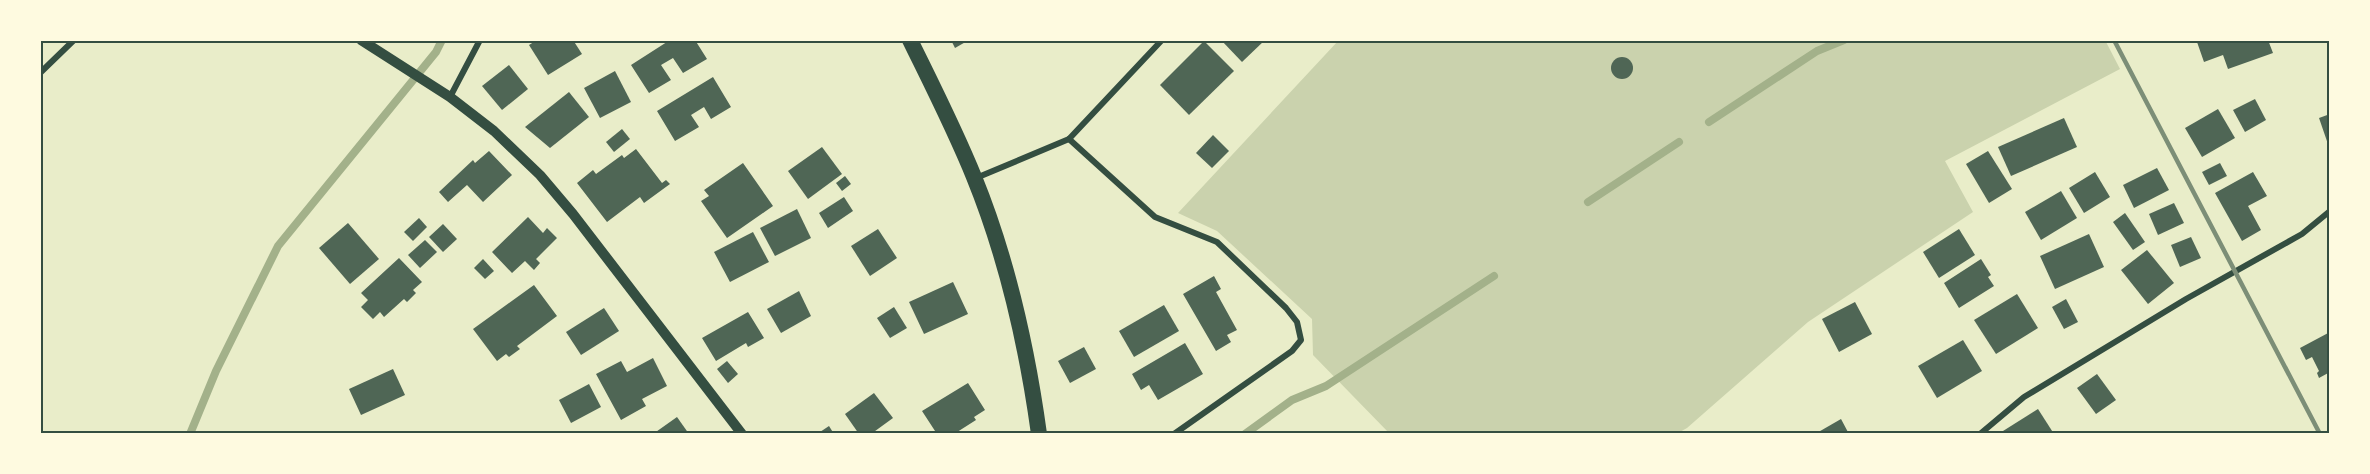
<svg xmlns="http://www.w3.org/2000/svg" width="2370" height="474" font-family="'Space Grotesk',sans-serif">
<rect width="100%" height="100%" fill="#e9edc9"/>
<polygon fill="#cad2ad" points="2105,40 2120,69 1945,161 1973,212 1808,322 1687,428 1678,433 1389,433 1313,355 1312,319 1217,231 1178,213 1338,41"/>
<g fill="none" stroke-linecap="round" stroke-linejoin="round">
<g stroke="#a3b18a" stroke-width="8">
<polyline points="1709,122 1817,51 1844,40"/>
<polyline points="1588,202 1679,142"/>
<polyline points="190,434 216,371 278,246 436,52 442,40"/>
<polyline points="1245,434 1292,400 1326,386 1494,276"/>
</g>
</g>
<g fill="#4f6655">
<polygon points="537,40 573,40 582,54 548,75 529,45"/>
<polygon points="670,40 695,40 707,59 683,73 673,58 661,65 671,80 649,93 631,65"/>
<polygon points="951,40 969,40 955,48"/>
<polygon points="1221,40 1265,40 1242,62"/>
<polygon points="2201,40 2268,40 2273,53 2228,69 2223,55 2204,62 2197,42"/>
<polygon points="1204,41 1234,71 1189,115 1160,85"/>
<circle cx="1622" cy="68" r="11"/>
<polygon points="509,65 528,89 502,110 482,86"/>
<polygon points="615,71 631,102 600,118 584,88"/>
<polygon points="713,77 731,107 711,119 704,107 691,115 699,127 675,141 657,111"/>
<polygon points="569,92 589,117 550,148 525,127"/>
<polygon points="2255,99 2266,120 2245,132 2233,110"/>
<polygon points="2218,109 2235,138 2202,157 2185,128"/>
<polygon points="2330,114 2330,147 2329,147 2319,118"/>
<polygon points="2064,118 2077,147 2011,176 1998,147"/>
<polygon points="622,129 630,139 614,152 606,142"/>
<polygon points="1213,135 1229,151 1212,168 1196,153"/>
<polygon points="822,147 842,174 808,199 788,171"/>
<polygon points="636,149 662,183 666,180 670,184 644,203 640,197 607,222 577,183 593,170 596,174 622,155 624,158"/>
<polygon points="489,151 512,175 483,202 467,185 448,202 439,192 473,160 475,163"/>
<polygon points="1988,151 2012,189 1989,203 1966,164"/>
<polygon points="743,163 773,206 727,238 701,201 709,196 704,190"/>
<polygon points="2220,163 2227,176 2209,185 2202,172"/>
<polygon points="2157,168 2169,190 2134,208 2123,185"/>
<polygon points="2095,172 2110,197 2084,213 2069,188"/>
<polygon points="2253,172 2267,196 2248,206 2261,230 2242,241 2215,193"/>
<polygon points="845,176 851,184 842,191 836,183"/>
<polygon points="2061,191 2077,218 2041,240 2025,212"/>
<polygon points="844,197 853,211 828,228 819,213"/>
<polygon points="2174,203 2184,223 2158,235 2149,214"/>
<polygon points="797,209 811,238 775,256 760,228"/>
<polygon points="2125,213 2145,242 2133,250 2113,222"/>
<polygon points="528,217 543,233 547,228 557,238 536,259 540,263 534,270 525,261 512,273 492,252"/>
<polygon points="419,218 427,227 413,241 404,232"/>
<polygon points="348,223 379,259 350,284 319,248"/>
<polygon points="443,224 457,239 443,252 429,237"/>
<polygon points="878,229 897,258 870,276 851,246"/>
<polygon points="1959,229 1975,255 1939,278 1923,252"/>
<polygon points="753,232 769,262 730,282 714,252"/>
<polygon points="2089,234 2104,267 2055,289 2040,256"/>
<polygon points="2191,237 2201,258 2180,267 2171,245"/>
<polygon points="425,240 437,252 420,268 408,255"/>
<polygon points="2147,250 2174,283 2148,304 2121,270"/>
<polygon points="399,258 422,282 413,290 416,293 407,302 404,299 384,317 380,312 373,319 361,307 368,300 361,293"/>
<polygon points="483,259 494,271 485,279 474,268"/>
<polygon points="1981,259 1991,275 1988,277 1994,286 1959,308 1944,283"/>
<polygon points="1214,276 1221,289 1216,292 1237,330 1227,335 1231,342 1216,351 1183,294"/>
<polygon points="953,282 968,314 924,334 909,302"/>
<polygon points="534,285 557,316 517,346 520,349 509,357 506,354 497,361 473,329"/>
<polygon points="799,291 811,316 781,333 767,309"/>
<polygon points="2017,294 2038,328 1996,354 1974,320"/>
<polygon points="2066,299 2078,322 2064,329 2052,307"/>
<polygon points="1855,302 1872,334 1839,352 1822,319"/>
<polygon points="1164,305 1179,331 1134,357 1119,331"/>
<polygon points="894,307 907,328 890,338 877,318"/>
<polygon points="604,308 619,331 581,355 566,332"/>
<polygon points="748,312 764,338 748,347 746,343 716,361 702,338"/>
<polygon points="2330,332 2330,372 2319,378 2317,373 2319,371 2312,357 2306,360 2300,348"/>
<polygon points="1963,340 1982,371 1937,398 1918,366"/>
<polygon points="1185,343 1203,374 1158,400 1149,385 1141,390 1132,374"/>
<polygon points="1084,347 1096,369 1070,383 1058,361"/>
<polygon points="653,358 667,386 642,399 646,406 621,420 596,374 621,361 627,372"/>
<polygon points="727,361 738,374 728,383 717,369"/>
<polygon points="393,369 405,395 361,415 349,389"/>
<polygon points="2097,374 2116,400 2096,414 2077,388"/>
<polygon points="968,383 985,410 974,417 976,420 954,434 937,434 922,411"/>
<polygon points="589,384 601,407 571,423 559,400"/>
<polygon points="874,393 893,418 871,434 859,434 845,414"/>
<polygon points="2038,409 2054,434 2004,434 2003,431"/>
<polygon points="677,417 689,434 653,434"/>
<polygon points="1841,419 1849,434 1815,434"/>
<polygon points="829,426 834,434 817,434"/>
</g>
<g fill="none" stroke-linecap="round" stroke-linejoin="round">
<g stroke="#344e41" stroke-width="6">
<polyline points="40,73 74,40"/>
<polyline points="450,97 480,40"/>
<polyline points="1069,139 1155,217 1217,242 1286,308 1297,322 1301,340 1292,351 1174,434"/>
<polyline points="976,178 1069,139 1162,40"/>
<polyline points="1980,434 2024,397 2186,299 2302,234 2330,211"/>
</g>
<polyline stroke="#344e41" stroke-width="10" points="361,40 450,97 494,131 540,175 573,214 742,434"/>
<path stroke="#344e41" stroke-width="16" d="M910 40C932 85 955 130 974 177 1007 258 1027 347 1039 434"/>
<polyline stroke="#7c8e77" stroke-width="4.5" points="2114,40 2320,434"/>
</g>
<rect width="2370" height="474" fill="none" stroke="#fefae0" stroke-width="84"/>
<rect x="42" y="42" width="2286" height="390" fill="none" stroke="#344e41" stroke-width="2"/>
</svg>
